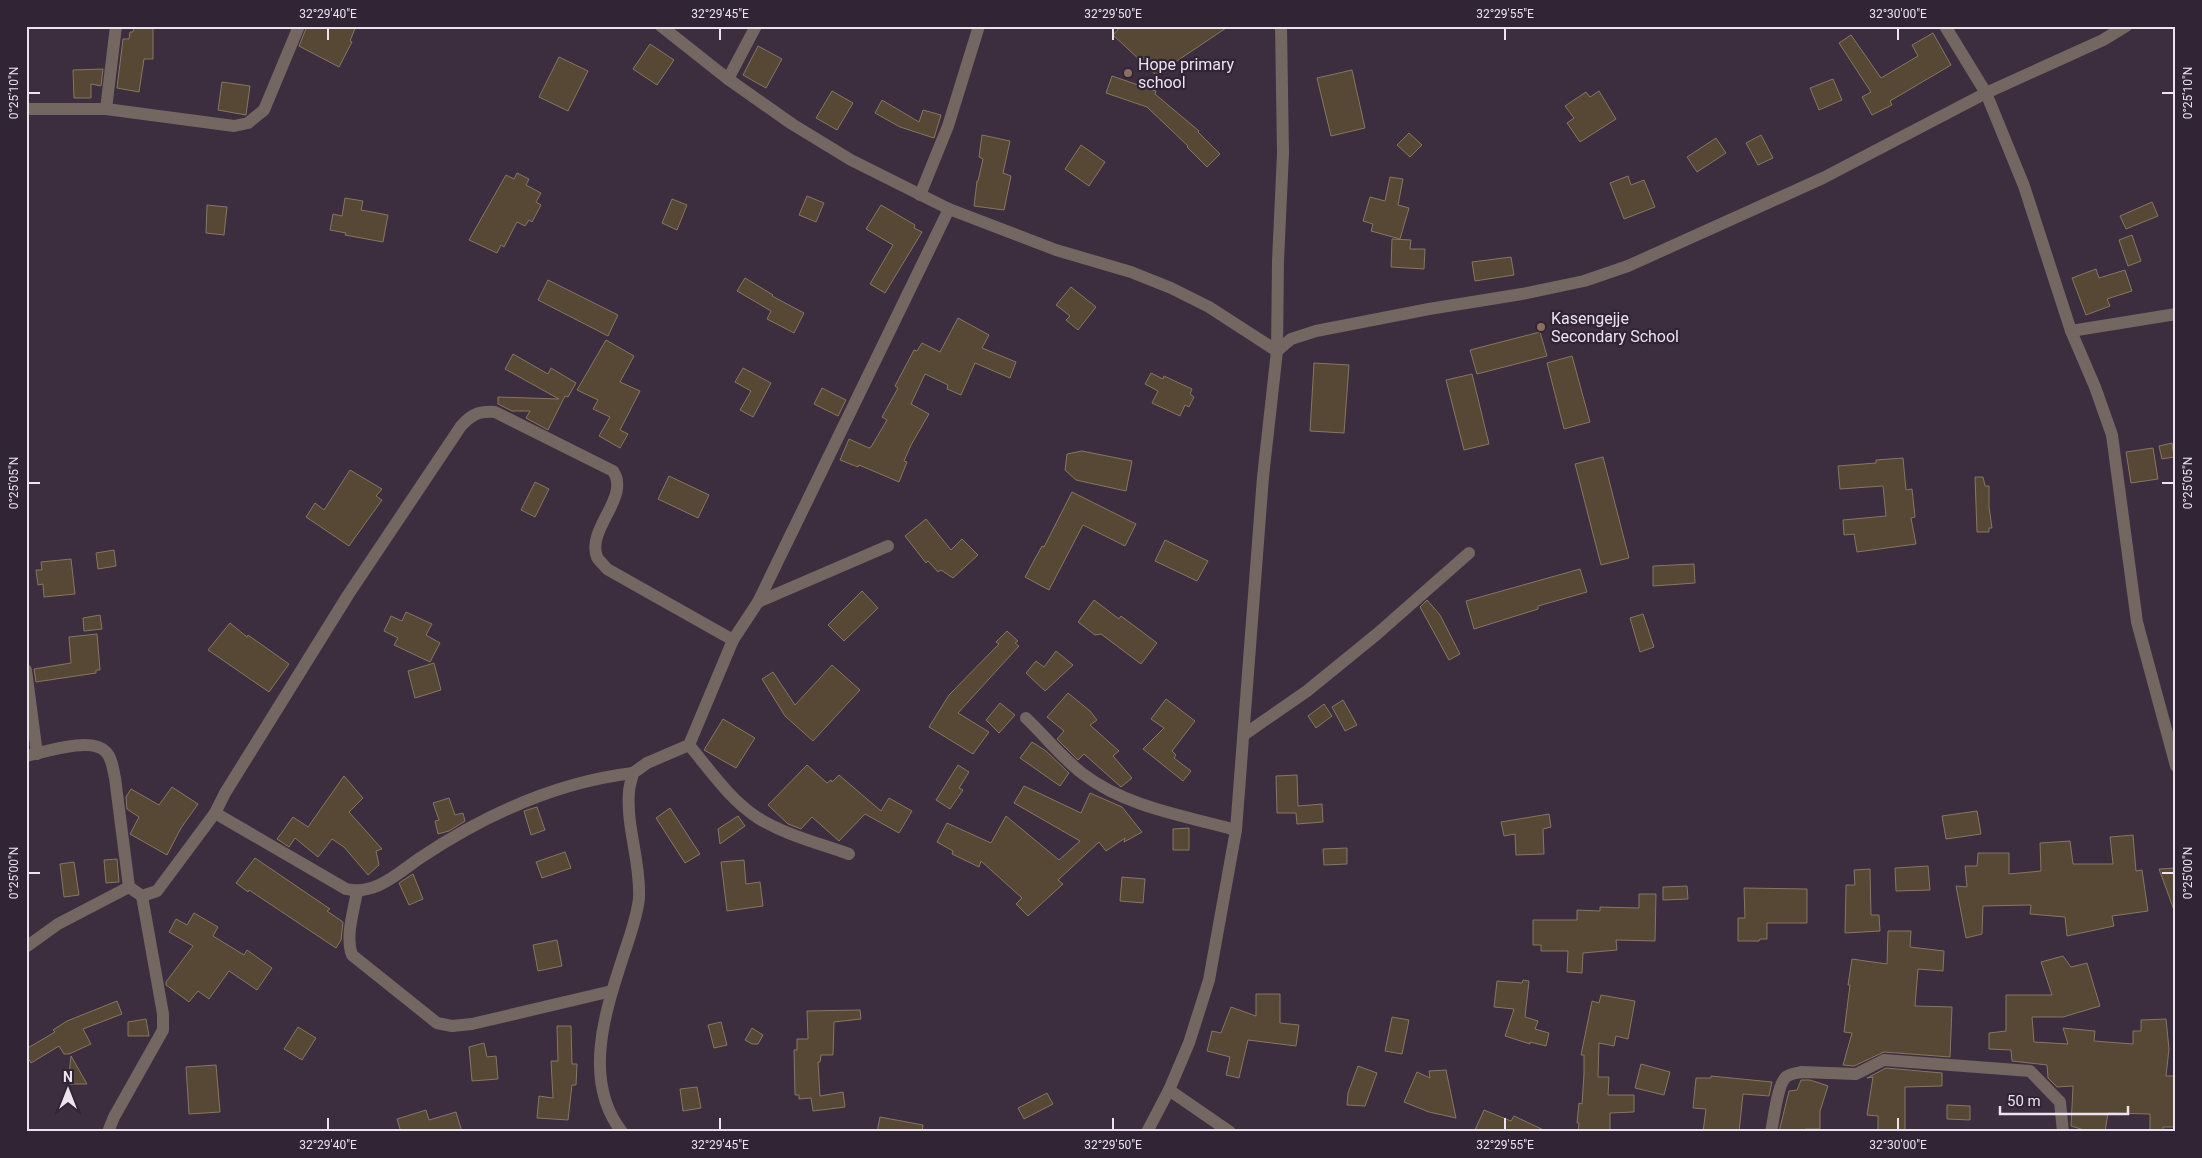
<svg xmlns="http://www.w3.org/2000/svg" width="2202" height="1158" font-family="Roboto,sans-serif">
<rect width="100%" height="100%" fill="#3c2d3f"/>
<g fill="#574835" stroke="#877661">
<polygon points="134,26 153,26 153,59 144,59 139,92 117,88 123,39 129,39 130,32 133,32"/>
<polygon points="307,26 356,26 350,41 352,42 339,67 299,46"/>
<polygon points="1121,26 1229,26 1156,75 1113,35"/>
<polygon points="1933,33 1951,65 1890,101 1892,105 1872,115 1862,97 1871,92 1839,43 1851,35 1881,78 1918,56 1912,45"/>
<polygon points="650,44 674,60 657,85 633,69"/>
<polygon points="758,46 782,59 766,88 743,75"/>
<polygon points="559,57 588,71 568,111 539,97"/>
<polygon points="103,69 101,86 91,84 91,98 74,98 73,70"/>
<polygon points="1352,70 1365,128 1331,136 1317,78"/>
<polygon points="1112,76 1156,91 1155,94 1199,131 1198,132 1220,154 1207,167 1187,147 1188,146 1147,107 1106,93"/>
<polygon points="1833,79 1842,100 1819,110 1810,88"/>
<polygon points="222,82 250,86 246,115 218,110"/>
<polygon points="832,91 853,103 837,130 816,118"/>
<polygon points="1599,91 1616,119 1580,142 1567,123 1574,118 1565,106 1586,92 1590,97"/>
<polygon points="882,100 919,122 923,110 941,115 934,138 900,127 875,113"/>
<polygon points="1409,133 1422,145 1410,157 1397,145"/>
<polygon points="982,135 1010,141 1003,173 1011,176 1004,210 974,206 977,181 978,181 983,159 979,157"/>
<polygon points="1761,135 1773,158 1758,165 1746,143"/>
<polygon points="1716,138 1726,153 1697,172 1687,157"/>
<polygon points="1081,145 1105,162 1089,186 1065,169"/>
<polygon points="517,173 529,179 526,185 541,193 536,202 541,205 532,222 529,220 525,226 517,222 504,247 501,245 497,253 469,240 506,175 514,179"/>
<polygon points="1628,176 1631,185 1644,180 1655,207 1624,219 1610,183"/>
<polygon points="1390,177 1403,179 1398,205 1409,208 1400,239 1371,231 1373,224 1363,221 1370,197 1385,201"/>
<polygon points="807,196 824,203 816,222 799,215"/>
<polygon points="345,198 363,201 361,210 388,215 383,242 345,235 346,233 330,230 333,214 342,216"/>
<polygon points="672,199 687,205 677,230 662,223"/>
<polygon points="2152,202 2158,216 2126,229 2120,216"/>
<polygon points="207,205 227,207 224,235 206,233"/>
<polygon points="881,205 915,225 914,228 922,232 885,293 870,284 893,245 866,229"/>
<polygon points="2132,235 2141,261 2128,266 2119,240"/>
<polygon points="1392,239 1411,240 1410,249 1425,249 1424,269 1391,267"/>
<polygon points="1511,257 1514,275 1475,281 1472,262"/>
<polygon points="2096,269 2099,278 2125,270 2132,291 2107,299 2110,306 2086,315 2072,278"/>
<polygon points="745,278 773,295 772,296 804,313 794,333 767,319 771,311 737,291"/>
<polygon points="548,280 618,315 608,336 538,300"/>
<polygon points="1071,287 1096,307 1078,330 1066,320 1070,316 1056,305"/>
<polygon points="958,318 989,335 982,348 1016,362 1010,378 975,363 961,395 947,389 948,385 925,374 911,404 929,414 911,445 904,461 907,462 899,482 859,465 858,467 840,460 849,439 869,448 871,447 887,420 882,417 898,388 895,386 914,350 917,351 922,343 940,352"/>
<polygon points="1540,332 1547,356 1477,374 1470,350"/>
<polygon points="606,340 634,356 620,382 640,391 620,430 628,434 620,448 599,436 610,417 593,409 598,400 577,390"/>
<polygon points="513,354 548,374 551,368 576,383 568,397 565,396 548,430 526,418 530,411 512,411 498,404 498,397 559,399 505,369"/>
<polygon points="1572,356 1590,422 1564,429 1547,363"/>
<polygon points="1314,363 1349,365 1344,433 1310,431"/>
<polygon points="743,368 771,383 753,417 740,410 751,391 735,382"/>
<polygon points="1151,373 1163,379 1164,376 1192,389 1190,394 1194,397 1189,407 1185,405 1180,416 1152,403 1158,391 1145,384"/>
<polygon points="1472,374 1489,444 1464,450 1446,380"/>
<polygon points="822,388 846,400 838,416 814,404"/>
<polygon points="2172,443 2174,457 2162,459 2159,446"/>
<polygon points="2153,448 2158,479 2131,483 2126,452"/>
<polygon points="1082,451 1132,461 1126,491 1076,480 1065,470 1067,454"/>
<polygon points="1603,457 1629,558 1601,565 1575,464"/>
<polygon points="1903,458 1906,490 1912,489 1915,517 1911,518 1916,544 1857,552 1854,534 1844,535 1843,520 1886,516 1883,486 1840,489 1838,466 1876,463 1876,460"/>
<polygon points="350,470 382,489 376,496 382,500 349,546 306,517 315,503 324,510"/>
<polygon points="669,476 709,495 698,518 658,499"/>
<polygon points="1975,477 1983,477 1985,486 1989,486 1989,507 1992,528 1989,528 1989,532 1977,532"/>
<polygon points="535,482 549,489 535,517 521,510"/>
<polygon points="1072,492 1136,524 1125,546 1083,525 1049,590 1025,577 1042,546 1044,547"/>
<polygon points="926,519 951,550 962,539 978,555 953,578 941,570 938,572 928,561 926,563 905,536"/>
<polygon points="1165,540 1208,561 1197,581 1155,561"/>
<polygon points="114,550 116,566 98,569 96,553"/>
<polygon points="71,559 75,594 44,597 43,584 38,585 36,570 42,570 41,562"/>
<polygon points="1694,564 1695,583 1653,586 1653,566"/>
<polygon points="1580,569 1587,592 1538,606 1538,609 1474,629 1466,601"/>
<polygon points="862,591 878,608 844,641 828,625"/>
<polygon points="1094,600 1119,619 1121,616 1157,643 1141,664 1101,634 1095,635 1078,622"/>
<polygon points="1427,600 1440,615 1460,654 1449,660 1420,607"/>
<polygon points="406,612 432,624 426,635 440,643 430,662 394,645 398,638 384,631 391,616 402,621"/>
<polygon points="1643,614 1654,647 1640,652 1630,618"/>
<polygon points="100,615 102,629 84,631 83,618"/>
<polygon points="230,623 247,637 248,635 289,664 269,692 208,650"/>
<polygon points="1007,631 1018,641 1015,643 1019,646 958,713 989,732 973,754 929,727 949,695 999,644 996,642"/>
<polygon points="97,634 100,670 96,670 96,673 36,682 34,669 71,663 69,637"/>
<polygon points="1056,651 1073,665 1045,691 1026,673 1036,661 1044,667"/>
<polygon points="434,663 441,690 415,698 408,671"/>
<polygon points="832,665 860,690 813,741 785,716 762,679 773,672 795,705"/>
<polygon points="1068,693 1090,711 1097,720 1090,725 1119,751 1113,756 1132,778 1121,787 1084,754 1078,760 1057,739 1064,731 1047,717"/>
<polygon points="1166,699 1195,721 1172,751 1176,755 1174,758 1191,771 1183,781 1143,749 1164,728 1151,719"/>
<polygon points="1343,700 1357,725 1345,731 1332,707"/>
<polygon points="1000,703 1015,715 999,733 986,720"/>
<polygon points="1324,704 1332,716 1316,728 1308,716"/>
<polygon points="723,719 755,738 736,768 704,750"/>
<polygon points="1032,742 1046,751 1069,773 1060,786 1020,758"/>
<polygon points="807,765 827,783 831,780 832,782 839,775 881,811 889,798 912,811 899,833 865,814 839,841 812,817 801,829 788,824 768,805"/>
<polygon points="958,765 969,772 959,788 963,790 950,809 936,800"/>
<polygon points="1297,775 1298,806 1322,804 1323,822 1297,824 1296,813 1277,813 1276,776"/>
<polygon points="344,776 363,798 349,812 382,849 376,851 379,865 368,875 344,847 332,839 318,857 295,838 289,847 277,839 293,817 308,827"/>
<polygon points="1024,786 1081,813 1090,793 1122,807 1142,832 1124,842 1125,838 1106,851 1099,842 1058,880 1063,884 1028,916 1016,904 1022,898 981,861 979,867 952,854 953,851 937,842 947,823 991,843 1006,816 1059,860 1080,841 1014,803"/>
<polygon points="172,787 198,804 181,828 167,855 130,834 139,817 127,809 126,797 131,789 159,805"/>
<polygon points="449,798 455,815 463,813 465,821 449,831 438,834 435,821 439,820 433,803"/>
<polygon points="537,807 545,830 531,835 524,811"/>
<polygon points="670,808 700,854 685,863 656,818"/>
<polygon points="1977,811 1981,834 1946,839 1942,816"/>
<polygon points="1549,814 1551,827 1543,829 1544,854 1516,855 1515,834 1504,836 1501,822"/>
<polygon points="738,816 745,826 720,844 718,829"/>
<polygon points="1189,828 1189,850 1173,850 1173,829"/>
<polygon points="2133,835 2136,871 2142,870 2148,911 2112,916 2114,926 2067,936 2065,917 2030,914 2031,905 1983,906 1982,934 1966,938 1956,886 1967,887 1965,866 1977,866 1978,853 2009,853 2009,874 2041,871 2040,843 2070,841 2073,864 2113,864 2110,837"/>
<polygon points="1347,848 1347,864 1324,865 1323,849"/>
<polygon points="565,852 571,868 542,878 536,862"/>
<polygon points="255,858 330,909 327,911 343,922 341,940 336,948 249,890 248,892 236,883"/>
<polygon points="117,859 119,882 106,883 104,860"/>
<polygon points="744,860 746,884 760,882 763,906 727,911 721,862"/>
<polygon points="74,862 79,895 64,897 60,864"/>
<polygon points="1928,866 1930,890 1896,891 1895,868"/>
<polygon points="2176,868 2176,910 2174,910 2159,869"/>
<polygon points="1870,869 1871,915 1879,915 1880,931 1845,933 1846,885 1855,885 1854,870"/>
<polygon points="413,874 423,899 409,905 399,883"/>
<polygon points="1122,877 1145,879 1143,903 1120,901"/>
<polygon points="1687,886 1688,899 1663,900 1663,887"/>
<polygon points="1744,888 1807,889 1807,923 1767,923 1767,939 1760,939 1759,941 1738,941 1738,918 1745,918"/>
<polygon points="1639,894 1656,894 1655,941 1616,940 1617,950 1583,953 1582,973 1567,972 1568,951 1541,951 1541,945 1533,945 1533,920 1577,920 1577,910 1600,911 1600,907 1639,908"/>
<polygon points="194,913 218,927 213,936 244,955 247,950 272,968 257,990 229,971 209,999 198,991 189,1002 166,985 166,982 193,946 169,932 176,919 187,925"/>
<polygon points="1888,931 1911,931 1910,947 1944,951 1943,971 1918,969 1915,1006 1952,1007 1950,1057 1884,1052 1854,1066 1843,1065 1852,1033 1844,1032 1850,985 1848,985 1852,959 1887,964"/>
<polygon points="557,940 562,966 538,971 533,945"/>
<polygon points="2063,956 2071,967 2087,963 2100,1006 2063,1017 2032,1017 2034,1042 2068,1044 2063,1028 2095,1031 2094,1041 2133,1044 2133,1031 2141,1031 2141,1020 2166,1019 2169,1049 2166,1076 2176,1076 2176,1127 2163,1127 2163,1132 2150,1132 2150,1114 2108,1113 2105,1132 2091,1132 2071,1126 2073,1086 2057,1087 2048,1078 2047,1065 2012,1061 2011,1050 1989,1049 1989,1033 2006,1031 2006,995 2052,995 2041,962"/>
<polygon points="1523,980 1529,981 1525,1017 1538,1021 1535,1029 1549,1033 1546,1046 1530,1042 1530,1044 1505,1036 1514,1009 1494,1007 1497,981 1522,983"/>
<polygon points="1256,994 1280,994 1280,1023 1299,1025 1296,1046 1248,1040 1239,1078 1226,1075 1230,1057 1207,1051 1212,1031 1221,1033 1231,1007 1256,1016"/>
<polygon points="1601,995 1635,1001 1628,1039 1616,1036 1614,1046 1599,1043 1598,1077 1609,1077 1608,1095 1634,1095 1634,1112 1610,1113 1610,1132 1578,1132 1579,1123 1577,1123 1579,1103 1582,1104 1584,1074 1584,1055 1581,1055 1592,1001 1599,1003"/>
<polygon points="117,1001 122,1014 83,1029 91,1044 69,1054 64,1054 59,1046 31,1063 26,1054 26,1049 55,1032 53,1030 67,1021"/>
<polygon points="860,1010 861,1019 834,1022 833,1055 821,1055 820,1062 818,1062 820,1096 843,1092 845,1107 813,1111 811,1098 799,1099 799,1095 795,1095 794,1050 797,1050 797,1039 808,1039 807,1011"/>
<polygon points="1392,1017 1409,1020 1402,1054 1385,1051"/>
<polygon points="146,1019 149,1036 128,1036 128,1022"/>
<polygon points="721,1022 727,1045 714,1048 708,1025"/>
<polygon points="557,1026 571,1026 572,1064 577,1064 576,1085 572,1085 568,1120 537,1118 539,1096 553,1098 551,1061 558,1061"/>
<polygon points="298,1027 316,1038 302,1060 284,1049"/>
<polygon points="752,1028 763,1035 758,1044 752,1044 745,1040"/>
<polygon points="484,1043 487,1057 496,1056 498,1079 472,1081 469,1047"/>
<polygon points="71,1056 87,1084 68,1084"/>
<polygon points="1641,1064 1670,1072 1664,1095 1635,1088"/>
<polygon points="216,1065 220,1112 189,1114 186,1067"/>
<polygon points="1358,1066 1377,1073 1365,1106 1347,1105 1348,1093"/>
<polygon points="1886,1068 1942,1073 1942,1086 1905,1087 1905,1132 1878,1132 1878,1116 1867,1115 1873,1077 1867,1078"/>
<polygon points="1446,1070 1456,1118 1429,1112 1404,1102 1417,1072 1430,1078 1429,1071"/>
<polygon points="1711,1076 1772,1082 1769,1096 1743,1094 1739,1132 1703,1132 1706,1109 1693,1108 1696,1078 1711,1078"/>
<polygon points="1801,1080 1810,1080 1828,1086 1820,1111 1820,1129 1805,1129 1805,1132 1779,1132 1789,1091 1797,1090"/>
<polygon points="697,1087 701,1108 683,1111 680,1089"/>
<polygon points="1047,1093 1053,1104 1024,1119 1018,1108"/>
<polygon points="1947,1105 1970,1106 1970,1120 1947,1119"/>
<polygon points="426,1110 429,1120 456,1112 462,1132 401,1132 397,1119"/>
<polygon points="1484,1110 1511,1121 1514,1116 1548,1132 1474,1132"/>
<polygon points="880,1117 923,1125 922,1132 877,1132"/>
</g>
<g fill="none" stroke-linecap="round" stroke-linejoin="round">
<g stroke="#746661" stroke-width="12">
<polyline points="661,26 728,79 792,124 851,160 949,209 1056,250 1131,272 1171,288 1209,307 1277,351 1291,339 1316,331 1429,309 1522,294 1584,281 1628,266 1823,178 1986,93 2103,40 2126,26"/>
<polyline points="1945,26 1986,93 2024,186 2071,331 2095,387 2112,435 2137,622 2176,766"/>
<polyline points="728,79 756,26"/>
<polyline points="26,109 106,109 234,126 248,123 264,110 299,26"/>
<polyline points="106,109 116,26"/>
<polyline points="920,195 948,126 979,26"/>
<polyline points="2071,331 2176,314"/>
<polyline points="758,602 888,546"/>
<polyline points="26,670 37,754"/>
<path d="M1026 718C1045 736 1062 758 1083 774 1126 807 1185 816 1236 830"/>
<polyline points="1245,734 1307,691 1377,634 1469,553"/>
<path d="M689 745C710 770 730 800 758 818 786 835 818 843 849 854"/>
<path d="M26 756C45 752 92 736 106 752 112 758 113 769 115 778L129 887 142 896 157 891 215 813 225 793 348 595 461 426C472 414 479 411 495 412L613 471C631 497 586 529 597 557 599 561 604 565 607 569L733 640"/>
<path d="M215 813 346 889C375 896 398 873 420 858 483 816 557 782 633 773"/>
<path d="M357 891C354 911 345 936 352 955L437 1023 452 1026 472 1024 612 991"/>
<polyline points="26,947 58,924 129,887"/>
<polyline points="1169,1090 1230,1132"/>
<polyline points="108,1132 114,1117 163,1030 163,1014 142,896"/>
<path d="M622 1132C582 1081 605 1012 623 957 629 938 637 918 639 898 641 863 626 827 629 792 629 786 632 779 633 773L647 763 689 745 733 640 758 602 949 209"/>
<polyline points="1147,1132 1169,1090 1189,1043 1209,980 1236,830 1263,477 1277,351 1278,261 1283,153 1281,26"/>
<path d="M1771 1132C1774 1119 1777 1085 1786 1077 1791 1073 1797 1073 1802 1072L1856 1074 1884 1060 2030 1071 2060 1102 2063 1132"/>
</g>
</g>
<path fill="none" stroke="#ece3ef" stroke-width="2" d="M328 28V40M720 28V40M1113 28V40M1505 28V40M1898 28V40M28 93H40M2162 93H2174M28 483H40M2162 483H2174M28 873H40M2162 873H2174M328 1118V1130M720 1118V1130M1113 1118V1130M1505 1118V1130M1898 1118V1130"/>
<g fill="#8d6e63" stroke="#312435" stroke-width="2">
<circle cx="1128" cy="73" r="5"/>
<circle cx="1541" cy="327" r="5"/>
</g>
<g text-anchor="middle" stroke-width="4.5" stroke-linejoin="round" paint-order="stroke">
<g font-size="16" fill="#ece3ef" stroke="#312435" text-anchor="start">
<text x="1138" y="70">Hope primary<tspan x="1138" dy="18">school</tspan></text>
<text x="1551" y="324">Kasengejje<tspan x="1551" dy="18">Secondary School</tspan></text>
</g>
</g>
<rect width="2202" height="1158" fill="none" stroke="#312435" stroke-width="55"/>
<g transform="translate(68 1090)" stroke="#312435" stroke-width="4" paint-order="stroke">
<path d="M0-4L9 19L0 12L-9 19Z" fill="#ece3ef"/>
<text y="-8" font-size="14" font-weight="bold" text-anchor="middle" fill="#ece3ef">N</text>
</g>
<path d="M2000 1106v8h128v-8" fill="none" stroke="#ece3ef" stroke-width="2.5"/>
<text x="2007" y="1106" font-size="15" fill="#ece3ef" stroke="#312435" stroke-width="4" paint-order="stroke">50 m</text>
<rect x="28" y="28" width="2146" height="1102" fill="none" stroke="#ece3ef" stroke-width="2"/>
<g font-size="12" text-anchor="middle" fill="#ece3ef">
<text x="328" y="18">32°29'40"E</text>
<text x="720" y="18">32°29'45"E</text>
<text x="1113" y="18">32°29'50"E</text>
<text x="1505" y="18">32°29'55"E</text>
<text x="1898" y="18">32°30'00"E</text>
<text transform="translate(14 93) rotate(-90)" y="4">0°25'10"N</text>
<text transform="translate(2188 93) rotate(-90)" y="4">0°25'10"N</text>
<text transform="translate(14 483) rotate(-90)" y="4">0°25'05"N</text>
<text transform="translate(2188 483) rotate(-90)" y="4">0°25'05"N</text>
<text transform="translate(14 873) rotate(-90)" y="4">0°25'00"N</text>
<text transform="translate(2188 873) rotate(-90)" y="4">0°25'00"N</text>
<text x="328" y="1149">32°29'40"E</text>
<text x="720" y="1149">32°29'45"E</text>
<text x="1113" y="1149">32°29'50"E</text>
<text x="1505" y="1149">32°29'55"E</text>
<text x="1898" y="1149">32°30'00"E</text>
</g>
</svg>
